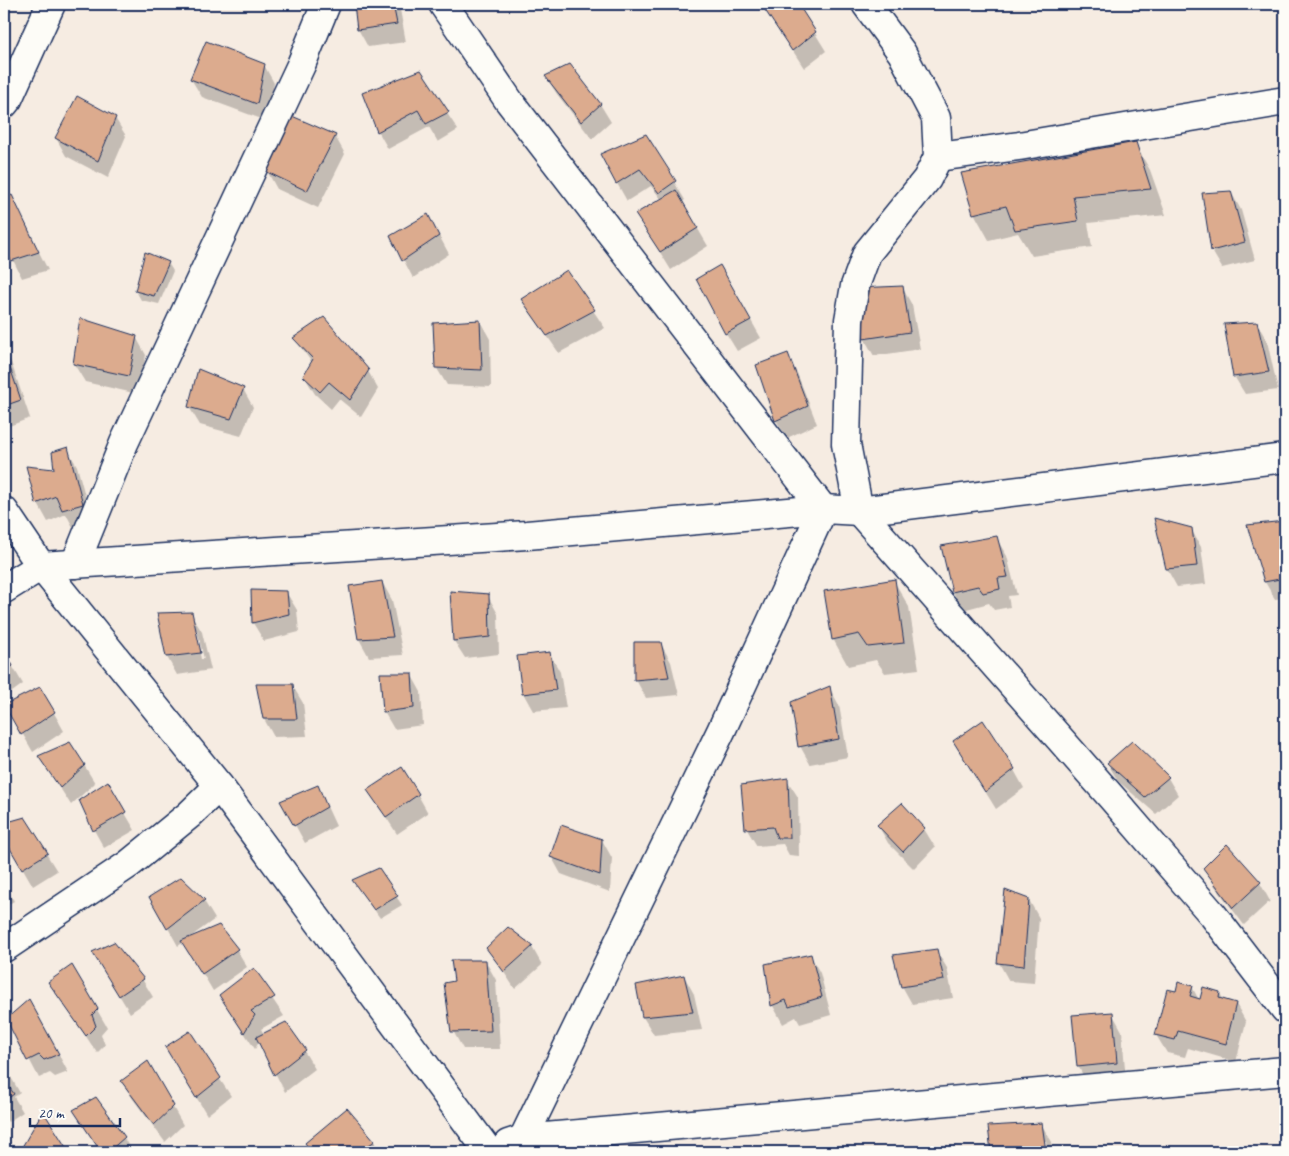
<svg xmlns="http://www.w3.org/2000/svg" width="1289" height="1156" font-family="Caveat,sans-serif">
<rect width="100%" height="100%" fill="#f6ece2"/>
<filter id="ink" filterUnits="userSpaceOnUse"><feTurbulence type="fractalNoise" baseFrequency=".02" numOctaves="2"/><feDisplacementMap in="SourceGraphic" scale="10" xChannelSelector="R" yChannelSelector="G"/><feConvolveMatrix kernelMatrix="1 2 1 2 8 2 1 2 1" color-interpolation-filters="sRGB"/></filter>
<g filter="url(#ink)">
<g fill="#0003" fill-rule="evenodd">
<polygon points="355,4 399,4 406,42 368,47 358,29"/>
<polygon points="770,4 797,4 826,51 804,68 765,8"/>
<polygon points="264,65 274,83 267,121 202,97 191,79"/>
<polygon points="420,72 458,130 438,142 429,127 388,149 378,131"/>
<polygon points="546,77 600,104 611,122 592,139 557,94"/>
<polygon points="115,118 126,136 108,178 66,156 56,138"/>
<polygon points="646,135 685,200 682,202 708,246 671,270 637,215 662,200 651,186 627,201 601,155"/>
<polygon points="335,136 345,154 318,208 277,189 267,171"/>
<polygon points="1135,144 1150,170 1166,215 1088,223 1092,247 1032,256 1018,233 989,240 974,213"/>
<polygon points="1231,192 1241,210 1255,260 1222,268 1212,251"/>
<polygon points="11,196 48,270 22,278 4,242 4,199"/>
<polygon points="428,215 449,254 413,278 391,236"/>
<polygon points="168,263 173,271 159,304 141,300 136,291"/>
<polygon points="720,266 761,338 737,351 726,333"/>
<polygon points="566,271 605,328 559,353 522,300"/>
<polygon points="902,287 912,305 920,349 874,356 864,338"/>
<polygon points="480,321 490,339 491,387 447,385 436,367"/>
<polygon points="1257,323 1267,341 1278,390 1245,394 1234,376"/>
<polygon points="136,337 146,355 138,394 85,382 74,364"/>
<polygon points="295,339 368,371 378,389 361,417 339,399 331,409 315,394 304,376 312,363"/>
<polygon points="4,349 11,362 30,418 4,428"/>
<polygon points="787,355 797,373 817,424 787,438 776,420"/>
<polygon points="243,389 253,407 241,436 200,425 189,407"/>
<polygon points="67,449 77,466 92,522 73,527 66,514 48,522 38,504 28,467 55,470"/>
<polygon points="1285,522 1285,598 1275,599 1265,582 1248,526"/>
<polygon points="1191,529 1201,547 1206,584 1177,587 1167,569"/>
<polygon points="996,538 1007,556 1017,595 1008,596 1010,607 994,610 989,603 963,610 953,592"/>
<polygon points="894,581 909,607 919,669 885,673 876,660 848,666 833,639"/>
<polygon points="382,582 392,600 403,655 369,657 359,639"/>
<polygon points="252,591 286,592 297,610 299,632 264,641 253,623"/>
<polygon points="488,596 498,614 499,654 465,658 454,641"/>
<path d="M159 614H191L202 632 211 670 177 675 167 657ZM195 630H197L204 659H201Z"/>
<polygon points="635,643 661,644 671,662 679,695 646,698 636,680"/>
<polygon points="4,652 23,684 4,698"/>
<polygon points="550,654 560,672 566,708 533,711 523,693"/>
<polygon points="411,674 421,692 423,725 394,729 384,712"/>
<polygon points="292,685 303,703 307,736 274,737 264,719"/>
<polygon points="829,687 839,705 848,757 810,764 800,746"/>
<polygon points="40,688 64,731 33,752 6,705"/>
<polygon points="1285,703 1285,716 1282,710"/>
<polygon points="40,757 84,765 95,783 71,805"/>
<polygon points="965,759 1014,770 1024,788 996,809"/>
<polygon points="1108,764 1168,778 1178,795 1156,814 1118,781"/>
<polygon points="787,780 798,797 799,856 789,855 783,844 757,846 746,828"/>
<polygon points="107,783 135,830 104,848 94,830"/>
<polygon points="318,787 336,826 305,843 282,801"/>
<polygon points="369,791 418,795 428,813 397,834"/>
<polygon points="902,804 924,829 935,847 914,869 888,843 878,825"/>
<polygon points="24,818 57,871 33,886 4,836 4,824"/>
<polygon points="602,840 612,858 610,892 561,874 551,856"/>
<polygon points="1205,868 1260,883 1270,901 1244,925 1215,886"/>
<polygon points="378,870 402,905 380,918 354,881"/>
<polygon points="181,878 204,901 215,919 189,938 237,950 247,967 213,991 184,942 178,946 168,928"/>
<polygon points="4,884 14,901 4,907"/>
<polygon points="1029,900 1039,918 1034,983 1009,981 999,963"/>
<polygon points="508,929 532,947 542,965 515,989 488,948"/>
<polygon points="936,950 947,968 953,998 912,1004 902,986"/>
<polygon points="810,955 820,973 831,1015 800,1024 796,1017 783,1024 773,1006 766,965"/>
<polygon points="486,962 496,980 500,1049 463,1049 453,1031 456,982"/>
<polygon points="72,967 107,1027 101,1034 105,1045 97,1053 50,982"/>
<polygon points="104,970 142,979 153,997 130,1013"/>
<polygon points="253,970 284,1016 261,1029 264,1034 304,1051 315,1069 285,1092 259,1042 255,1049 231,1013"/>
<polygon points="684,976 694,994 702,1030 654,1035 643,1017"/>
<polygon points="1192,987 1199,1000 1220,993 1224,1001 1236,1004 1246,1022 1236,1062 1188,1048 1185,1057 1167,1053 1156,1035 1176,993"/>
<polygon points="1112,1013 1122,1031 1126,1081 1088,1084 1078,1066"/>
<polygon points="39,1018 68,1072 55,1077 50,1073 39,1078 8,1019"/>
<polygon points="189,1033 231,1096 207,1115 177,1065"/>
<polygon points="148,1063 183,1125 165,1142 133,1099 122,1082"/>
<polygon points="4,1065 20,1093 14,1097 23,1112 8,1122 4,1116"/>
<polygon points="96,1099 124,1138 132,1152 101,1152 85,1128"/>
<polygon points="1041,1124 1052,1142 1053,1152 1047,1152 1046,1141 1043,1141 1044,1152 992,1152 990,1127"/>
<polygon points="374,1141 380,1152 312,1152 307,1144"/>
</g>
<g fill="#dcab8e" stroke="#1b2f5e">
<polygon points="354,4 393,4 397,24 357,30"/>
<polygon points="768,4 798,4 816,32 792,51 763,7"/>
<polygon points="206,41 265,64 257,104 190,79"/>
<polygon points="570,64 601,104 581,122 545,76"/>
<polygon points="421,70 449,112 426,124 418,110 377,132 362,93"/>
<polygon points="77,96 116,117 98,161 55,138"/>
<polygon points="292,116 336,135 307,191 265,171"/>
<polygon points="646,134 676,181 659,193 640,169 616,184 600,154"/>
<polygon points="1136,142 1151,189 1073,196 1078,221 1015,230 1006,206 973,214 961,173"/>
<polygon points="676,190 698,228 660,252 635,214"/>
<polygon points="1231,191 1245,242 1211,251 1202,193"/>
<polygon points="12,195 39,252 11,261 4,245 4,198"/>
<polygon points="428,214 439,236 402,261 390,236"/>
<polygon points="145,252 169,262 154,296 135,291"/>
<polygon points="720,265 751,320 725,334 696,279"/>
<polygon points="567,270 595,310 547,336 521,299"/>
<polygon points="903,286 910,332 863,339 857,288"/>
<polygon points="324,317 369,370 350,400 329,382 320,392 303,376 313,359 293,338"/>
<polygon points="80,318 137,336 129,376 73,364"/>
<polygon points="480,320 482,370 435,368 433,323"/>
<polygon points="1257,322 1269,372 1233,377 1224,324"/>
<polygon points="4,350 21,400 4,406"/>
<polygon points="788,353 808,406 775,421 756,365"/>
<polygon points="198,369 244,388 231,419 188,407"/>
<polygon points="68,447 83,504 62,510 56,496 36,504 26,466 54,469 52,452"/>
<polygon points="1154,518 1192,528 1197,566 1166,569"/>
<polygon points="1285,521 1285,578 1264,582 1247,525"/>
<polygon points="997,536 1008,577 998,578 1000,589 983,593 978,586 952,592 941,546"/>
<polygon points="895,579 904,643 868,647 859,634 832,640 824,591"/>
<polygon points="382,581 393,637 358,639 349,586"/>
<polygon points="251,590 287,591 289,614 252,623"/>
<polygon points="450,591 489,594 490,637 453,641"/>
<polygon points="192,612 201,653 166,657 157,613"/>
<polygon points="634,642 661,642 669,677 634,680"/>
<polygon points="4,649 13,666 4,673"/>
<polygon points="550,652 556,690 522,694 517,656"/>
<polygon points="380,673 412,673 414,708 383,712"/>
<polygon points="256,684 293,684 297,719 263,719"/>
<polygon points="830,686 839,739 798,747 791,702"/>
<polygon points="40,687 55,712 21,735 4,705"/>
<polygon points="983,720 1015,769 985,792 953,741"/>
<polygon points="1132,741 1169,777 1145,797 1107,763"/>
<polygon points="70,742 85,765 60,788 38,756"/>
<polygon points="402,767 419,794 386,817 367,790"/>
<polygon points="788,778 790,838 777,838 773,827 745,829 741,785"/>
<polygon points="108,781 126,812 93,831 79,800"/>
<polygon points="318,785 327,807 294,826 280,801"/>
<polygon points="902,803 925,828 903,852 877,825"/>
<polygon points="25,817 48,853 22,869 4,838 4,823"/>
<polygon points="561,825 602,839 600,875 550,857"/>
<polygon points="1227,844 1261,882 1233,908 1203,868"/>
<polygon points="379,868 398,896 374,910 352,880"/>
<polygon points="181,877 205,900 167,929 149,897"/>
<polygon points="1005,890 1029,899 1024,966 997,963"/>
<polygon points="219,925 238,949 202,974 181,941"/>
<polygon points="508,927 533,946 504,972 486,948"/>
<polygon points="114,942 144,979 119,996 92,952"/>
<polygon points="937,949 944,980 901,987 893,955"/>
<polygon points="811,954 822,997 789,1007 786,1000 771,1006 765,964"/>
<polygon points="451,960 486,960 491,1031 451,1032 444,983 454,981"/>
<polygon points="72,965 98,1009 92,1015 96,1026 86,1036 48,982"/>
<polygon points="254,968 275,997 251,1011 255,1015 244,1033 219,995"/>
<polygon points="684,975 693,1012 642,1017 636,985"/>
<polygon points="1178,982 1193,986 1190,996 1200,999 1203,987 1220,992 1219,998 1236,1003 1226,1044 1178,1031 1175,1040 1155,1035 1167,989 1176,991"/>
<polygon points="29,999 59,1054 44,1060 39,1055 27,1061 6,1019"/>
<polygon points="1113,1012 1117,1063 1077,1067 1072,1015"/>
<polygon points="286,1022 306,1050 274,1075 256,1037"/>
<polygon points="190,1031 221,1078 196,1098 165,1047"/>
<polygon points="148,1061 174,1106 154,1125 121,1081"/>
<polygon points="4,1063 10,1075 4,1079 14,1094 4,1101"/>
<polygon points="96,1097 125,1137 108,1152 101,1152 73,1110"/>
<polygon points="347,1108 375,1141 358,1152 312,1152 305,1143"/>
<polygon points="43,1111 69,1152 25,1152 22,1147"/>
<polygon points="1042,1123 1046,1152 991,1152 988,1126"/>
</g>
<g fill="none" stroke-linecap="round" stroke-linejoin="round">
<defs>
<g id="minor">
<polyline points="443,4 509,101 823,509 721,731 523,1139"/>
<polyline points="866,4 902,53 936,118 938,157 927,179 867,253 855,286 849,320 846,444 859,511 1113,799 1213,915 1285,1009"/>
<polyline points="4,104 8,99 51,4"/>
<polyline points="938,157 1019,146 1285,101"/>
<polyline points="4,511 41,566 219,786 489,1152"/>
<polyline points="75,564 124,443 301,65 326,4"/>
<polyline points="4,589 41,566 527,535 823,509 859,511 1285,458"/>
<polyline points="4,948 129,864 189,815 219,786"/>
<polyline points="508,1144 523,1139 1285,1071"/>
</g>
</defs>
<use href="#minor" stroke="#1b2f5e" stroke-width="31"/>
<use href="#minor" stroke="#fdfcf7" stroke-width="28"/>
</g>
</g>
<rect width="1289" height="1156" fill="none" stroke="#fdfcf7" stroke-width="20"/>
<rect x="10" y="10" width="1269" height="1136" fill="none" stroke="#1b2f5e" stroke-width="2" filter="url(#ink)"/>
<path d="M30 1118v8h90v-8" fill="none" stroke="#1b2f5e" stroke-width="2.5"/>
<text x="38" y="1118" font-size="15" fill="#1b2f5e" stroke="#fdfcf7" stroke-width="4" paint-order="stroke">20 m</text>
</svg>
